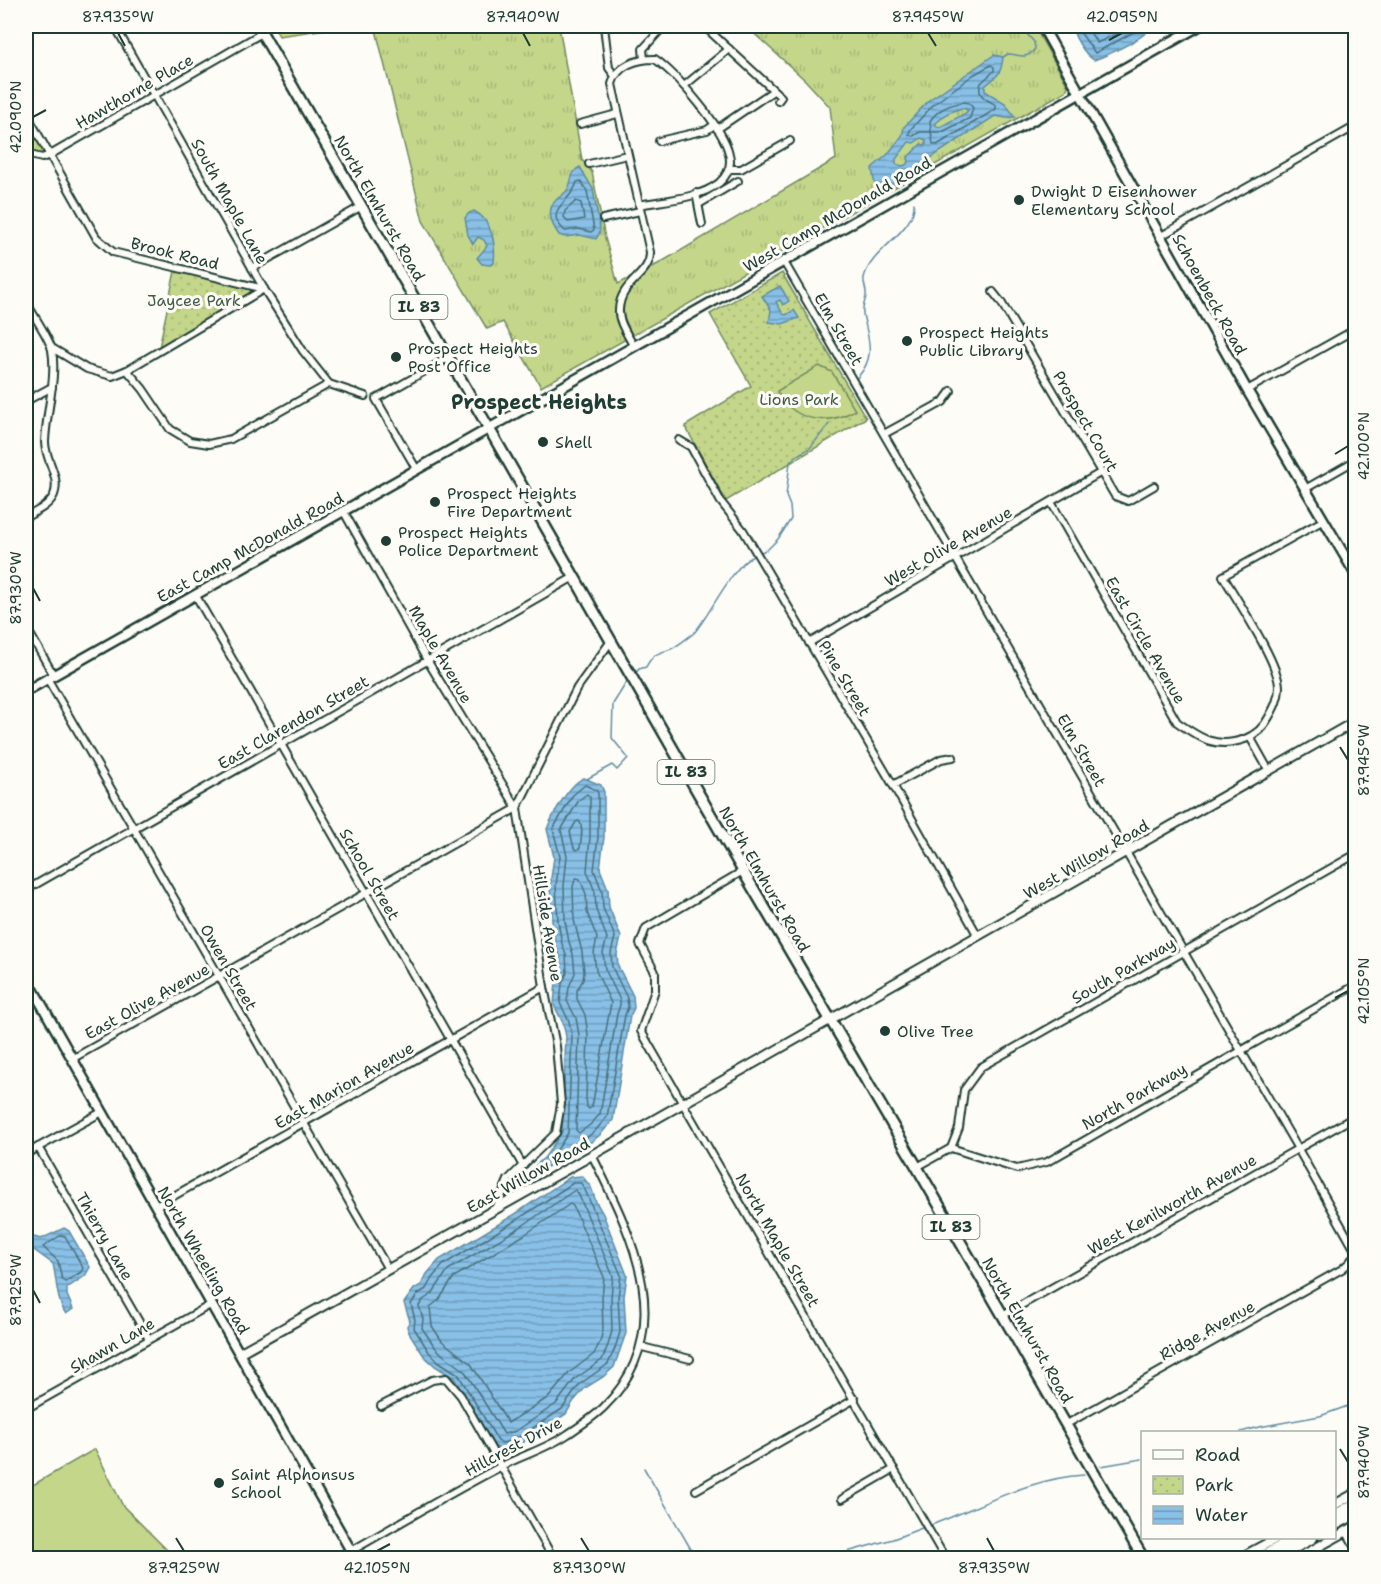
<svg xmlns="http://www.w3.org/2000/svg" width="1381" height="1584" font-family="'Shantell Sans',sans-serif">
<defs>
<pattern id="grass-tufts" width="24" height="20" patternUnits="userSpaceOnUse" patternTransform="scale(1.5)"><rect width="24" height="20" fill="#c4d68a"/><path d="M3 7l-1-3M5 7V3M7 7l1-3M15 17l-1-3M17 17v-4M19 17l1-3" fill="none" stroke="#a8b978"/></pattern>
<pattern id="park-dots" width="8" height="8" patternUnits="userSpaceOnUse" patternTransform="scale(1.5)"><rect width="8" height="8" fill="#c4d68a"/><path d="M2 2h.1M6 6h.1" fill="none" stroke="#a8b978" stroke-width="1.8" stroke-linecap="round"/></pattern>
<pattern id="water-rules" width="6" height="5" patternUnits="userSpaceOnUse" patternTransform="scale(1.5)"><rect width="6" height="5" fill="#89c0e7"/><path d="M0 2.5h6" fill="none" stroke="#6f9dbc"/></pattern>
</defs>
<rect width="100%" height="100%" fill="#fdfcf7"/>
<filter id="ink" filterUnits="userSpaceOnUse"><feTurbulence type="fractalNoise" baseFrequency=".0167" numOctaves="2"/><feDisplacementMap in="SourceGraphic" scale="12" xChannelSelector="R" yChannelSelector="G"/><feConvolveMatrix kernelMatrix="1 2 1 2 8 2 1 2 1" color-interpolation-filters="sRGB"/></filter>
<g filter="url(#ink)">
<g fill="url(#grass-tufts)" stroke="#728a5f" stroke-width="1.5">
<polygon points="274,26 348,26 279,36"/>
<polygon points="375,26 559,26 582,160 592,172 605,238 618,284 658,264 836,159 830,107 805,80 746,26 1034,26 1068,86 1066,91 541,387 503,322 487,329 423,221"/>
</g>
<g fill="url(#park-dots)" stroke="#728a5f" stroke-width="1.5">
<polygon points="26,117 44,149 42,154 26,150"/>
<polygon points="175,271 250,289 251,294 159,348"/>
<polygon points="782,273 866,418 726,501 685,426 751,386 710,314"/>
</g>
<g fill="#c4d68a" stroke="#728a5f" stroke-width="1.5">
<path d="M819 366 832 372 855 410C826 427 793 421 777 391Z"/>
<polygon points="95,1449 123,1506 175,1558 26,1558 26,1489"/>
</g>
<g fill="url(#water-rules)" stroke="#5f8c9f" stroke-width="1.5" fill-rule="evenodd">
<path d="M1073 26H1152C1147 37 1106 56 1094 60 1085 55 1072 35 1073 26Z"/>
<path d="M994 55 1003 57C1001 75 998 75 985 86V91L1005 103 1015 117 1006 118 995 116 906 174 902 183 886 184 876 192 872 168 887 155 902 136 904 127 929 100ZM962 108 968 110 966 113 940 127 936 126V123L948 113ZM921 138 926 140V145L921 144 908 157 909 162C905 167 901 167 896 164V159L909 142 914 143Z"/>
<path d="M580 167 593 189 600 228 599 234 596 239 580 235 565 237 559 235C552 225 545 211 556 200 561 195 566 194 569 187 572 179 571 171 580 167Z"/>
<path d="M474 211C492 220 496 244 494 263L490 265 482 264 477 258 487 246 484 240 478 237 473 244 468 235 465 218 469 213Z"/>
<polygon points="780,286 789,301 783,305 780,300 776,302 783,314 786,315 794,310 799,318 782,324 769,322 771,310 762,296"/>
<path d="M584 778 601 785 604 792V837L600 869 608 889 609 907 621 937 617 954 618 966 633 996 634 1008 630 1016 613 1120 600 1135 574 1155 540 1170 519 1184 514 1185 545 1157 562 1132 566 1036 563 1023 554 1005 556 982 561 973 560 957 556 947 552 921 550 885 554 857 547 829C553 814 570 783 584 778Z"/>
<polygon points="582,1176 591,1187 596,1202 603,1214 627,1275 624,1297 626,1333 614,1367 603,1377 585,1388 573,1402 566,1414 522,1443 504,1450 495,1447 454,1378 435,1366 424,1356 408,1331 407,1326 410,1321 404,1303 414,1289 421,1285 427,1274 439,1260 512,1216 570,1177"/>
<path d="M64 1228 69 1231 90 1267 85 1276 67 1288V1295L73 1309 66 1314C56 1300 57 1280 53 1264L26 1244V1232L30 1236 41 1239Z"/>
</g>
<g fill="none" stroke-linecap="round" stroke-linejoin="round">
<g stroke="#49717c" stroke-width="1.5">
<polyline points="1078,26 1080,32 1095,53 1145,26"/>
<polyline points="1086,26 1097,43 1133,26"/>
<path d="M991 65 994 67V71L981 83C976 96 986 99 996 105V109L937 145 933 144 931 132H920L913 136 909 135 910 130 934 104 973 75Z"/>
<path d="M964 102 969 103 973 108 970 118 942 132H931L930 121C937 110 951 104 964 102Z"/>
<path d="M581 181 587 191 594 230 591 232 579 229 565 231C541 209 572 203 577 182Z"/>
<polygon points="576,201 581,203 584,219 568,222 564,217 565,211"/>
<polygon points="585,785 596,790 598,793 598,837 594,870 602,891 603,908 615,937 611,953 612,967 627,998 628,1007 625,1015 607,1117 595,1131 571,1150 560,1154 557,1150 568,1133 572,1036 569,1021 560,1003 562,984 567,973 566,955 562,944 558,921 556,885 560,857 553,829 573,795"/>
<polygon points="587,794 590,797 590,837 587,871 595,892 596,910 607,938 603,953 605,969 620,1000 620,1005 617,1014 600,1114 590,1125 579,1133 576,1130 579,1035 576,1018 567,1001 569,987 575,973 573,954 569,942 565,921 564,886 567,856 561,830 579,800"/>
<path d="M579 821C584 827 581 840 580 848L577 850 574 848 570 832 576 822Z"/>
<polygon points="577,878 580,879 586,894 587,912 597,938 594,953 596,971 611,1003 592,1107 589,1109 587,1107 586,1098 588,1035 585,1015 577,999 577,990 583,980 584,972 582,952 574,920 573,887 575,879"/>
<polygon points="573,1183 581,1183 585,1190 621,1275 618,1297 620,1332 615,1348 608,1364 580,1384 562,1409 519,1437 503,1443 498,1441 458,1374 438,1361 429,1352 414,1328 415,1320 411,1304 418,1294 426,1289 432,1278 443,1265 515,1221"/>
<polygon points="575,1190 578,1193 613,1276 611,1297 612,1331 608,1345 602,1360 575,1379 556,1404 516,1431 504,1434 464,1370 443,1355 435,1347 422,1328 423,1319 419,1306 423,1300 432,1294 448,1270 519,1228"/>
<polygon points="570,1204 573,1206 604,1277 602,1297 603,1330 600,1342 594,1354 569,1373 549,1397 508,1423 471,1364 442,1341 432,1326 430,1307 439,1300 454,1277 524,1235"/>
<polygon points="61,1235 65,1236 83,1268 81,1272 65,1282 62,1280 58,1261 43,1247"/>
</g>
<g stroke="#5f8c9f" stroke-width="1.5">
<path d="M1003 57 1008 54C1020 54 1025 61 1035 49L1034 42 1020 26"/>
<path d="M857 378C877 356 868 339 863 314 862 306 865 303 866 296 867 290 863 284 864 278 870 250 916 231 914 203"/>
<polyline points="761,552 768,549 778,539 791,519 790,506 786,496 790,462 796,456 810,448 829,424"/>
<path d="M635 674 639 669 646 667C654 652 658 654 671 649 675 648 690 636 694 633 710 615 732 566 753 556"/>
<polyline points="587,779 612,765 617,770 628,758 612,738 613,704 628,680"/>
<polyline points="1241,1432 1259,1427 1320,1416 1356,1403"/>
<polyline points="1101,1466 1142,1459"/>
<polyline points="644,1468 696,1558"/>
<path d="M931 1525C982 1506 1030 1478 1084 1475"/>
<polyline points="826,1558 893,1539 922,1528"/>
</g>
<defs>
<g id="minor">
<polyline points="115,26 264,289 303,351 329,384"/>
<polyline points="604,26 609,68 615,76"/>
<polyline points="704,26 781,97 778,101"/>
<polyline points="644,59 643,49 664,26"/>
<polyline points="684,86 729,49"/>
<polyline points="26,113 96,237 113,252 264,289"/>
<polyline points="580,124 617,114"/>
<polyline points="717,129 773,91"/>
<polyline points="659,141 707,130 714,125"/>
<polyline points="26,154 42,158 50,155 262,33"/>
<polyline points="589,164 627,155"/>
<polyline points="730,169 741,169 790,141"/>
<polyline points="696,193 702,224"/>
<polyline points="699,204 738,181"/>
<polyline points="603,219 640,211"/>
<polyline points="1161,236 1356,126"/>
<polyline points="784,262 1298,1149 1356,1252"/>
<polyline points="252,268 362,206"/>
<polyline points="993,292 1001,302 1115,496 1128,501 1154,486"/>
<path d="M26 302C32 313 50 339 52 350 57 379 46 412 45 442 45 460 61 477 54 495 49 506 35 512 26 517"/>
<path d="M633 345C628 335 618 322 619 310 620 281 651 276 650 252L612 84C617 65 637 59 655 59 676 74 724 128 729 154 732 165 728 175 719 183 699 199 664 200 639 205"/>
<polyline points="52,348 87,369 112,376 127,370 143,389 170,429 190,441 209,444 231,439 329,384 365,396"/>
<polyline points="127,370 264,289"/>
<polyline points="1247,390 1356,329"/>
<polyline points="26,401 52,387"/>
<polyline points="884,434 943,402 951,391"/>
<polyline points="679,440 691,447 721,502 743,530 893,785 978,936"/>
<polyline points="417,470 376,399 448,358"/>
<polyline points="1305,489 1356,460"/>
<path d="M1051 502 1177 722C1201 739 1216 749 1245 739 1255 735 1264 727 1269 717 1274 708 1279 699 1279 687 1279 663 1237 600 1223 576L1324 520"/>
<polyline points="196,596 523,1166"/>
<polyline points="26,627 53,674"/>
<polyline points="809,643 1100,473"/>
<polyline points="47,678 388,1269"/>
<polyline points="1250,737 1268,769"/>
<polyline points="893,785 941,759 953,757"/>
<polyline points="743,871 646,928 640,944 655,972 655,990 641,1031 945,1558"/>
<polyline points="26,890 574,577"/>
<polyline points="72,1059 517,808 427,660 344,512"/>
<polyline points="38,1147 149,1339"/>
<polyline points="951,1148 959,1128 964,1090 981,1067 1356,854"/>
<polyline points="26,1154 102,1112"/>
<polyline points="917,1167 951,1148 1017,1169 1047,1162 1356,985"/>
<polyline points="156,1206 544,987"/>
<polyline points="496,1209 508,1180 556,1133 561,1104 556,1046 544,987 517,808 577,688 611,641"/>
<polyline points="1002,1316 1356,1116"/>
<polyline points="642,1347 690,1359"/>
<polyline points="381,1406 432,1380 446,1378 461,1396 553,1558"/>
<polyline points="26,1409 212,1304"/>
<polyline points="1065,1425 1342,1269 1350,1262 1356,1252"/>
<polyline points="696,1490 855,1399"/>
<polyline points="842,1499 894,1469"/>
<polyline points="1346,1531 1356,1548"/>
<polyline points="260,1558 274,1556 283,1558"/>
<path d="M333 1558 351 1551C401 1523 451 1492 502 1466 523 1455 548 1448 568 1434 580 1426 594 1417 604 1407 681 1330 632 1236 592 1155"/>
</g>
<g id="tertiary">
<polyline points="239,1353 592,1155 1356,721"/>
<polyline points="1334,1505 1356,1493"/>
<polyline points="1240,1558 1277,1538"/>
<polyline points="1298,1558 1356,1526"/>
</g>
<g id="secondary">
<polyline points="1042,26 1247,390 1356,575"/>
<polyline points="26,691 1199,26"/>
<polyline points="26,977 355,1558"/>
</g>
<polyline id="primary" points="258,26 743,871 917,1167 1143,1558"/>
<g id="trunk">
<polyline points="1334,1516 1356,1504"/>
<polyline points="1334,1525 1356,1513"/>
<polyline points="1260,1558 1296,1538"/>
<polyline points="1276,1558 1312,1538"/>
</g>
</defs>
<use href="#minor" stroke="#1f3d34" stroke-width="10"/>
<use href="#tertiary" stroke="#1f3d34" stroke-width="12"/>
<use href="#secondary" stroke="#1f3d34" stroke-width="13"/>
<use href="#primary" stroke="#1f3d34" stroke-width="14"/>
<use href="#trunk" stroke="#1f3d34" stroke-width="15"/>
<use href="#minor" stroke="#fdfcf7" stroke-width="6"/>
<use href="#tertiary" stroke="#fdfcf7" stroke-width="8"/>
<use href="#secondary" stroke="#fdfcf7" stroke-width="8"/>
<use href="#primary" stroke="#fdfcf7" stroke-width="9"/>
<use href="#trunk" stroke="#fdfcf7" stroke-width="10"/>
</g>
</g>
<path fill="none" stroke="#1f3d34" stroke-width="2" d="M118 33 125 46M523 33 530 46M928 33 936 46M1109 40 1122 33M33 117 46 110M1335 454 1348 446M33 588 40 601M1340 747 1348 760M1335 998 1348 991M33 1290 40 1303M1340 1449 1348 1462M176 1538 184 1551M581 1538 589 1551M987 1538 994 1551M377 1551 390 1544"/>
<g fill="#1f3d34" stroke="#fdfcf7" stroke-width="2">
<circle cx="1019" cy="200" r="6"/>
<circle cx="907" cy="341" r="6"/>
<circle cx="396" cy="357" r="6"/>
<circle cx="543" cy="442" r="6"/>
<circle cx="435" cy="502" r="6"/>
<circle cx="386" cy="541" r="6"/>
<circle cx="885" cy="1031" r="6"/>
<circle cx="219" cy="1483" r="6"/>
</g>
<g text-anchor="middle" stroke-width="6" stroke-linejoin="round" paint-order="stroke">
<g fill="#fdfcf7" stroke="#62766e" stroke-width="1.5">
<rect x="390.5" y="295" width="57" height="24" rx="4.5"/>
<rect x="657.5" y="760" width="57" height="24" rx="4.5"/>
<rect x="922.5" y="1215" width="57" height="24" rx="4.5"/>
</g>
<g font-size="15" font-weight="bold" fill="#1f3d34">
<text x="419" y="312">IL 83</text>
<text x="686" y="777">IL 83</text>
<text x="951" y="1232">IL 83</text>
</g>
<g font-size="16" fill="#1f3d34" stroke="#fdfcf7">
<text transform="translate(134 91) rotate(-30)" y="6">Hawthorne Place</text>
<text transform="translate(230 201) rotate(61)" y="6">South Maple Lane</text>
<text transform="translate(380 208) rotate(60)" y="6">North Elmhurst Road</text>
<text transform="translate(837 214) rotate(-30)" y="6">West Camp McDonald Road</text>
<text transform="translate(175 253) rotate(14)" y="6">Brook Road</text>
<text transform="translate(1210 294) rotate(61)" y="6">Schoenbeck Road</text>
<text transform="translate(839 329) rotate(60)" y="6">Elm Street</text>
<text transform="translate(1086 421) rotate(60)" y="6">Prospect Court</text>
<text transform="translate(948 546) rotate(-30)" y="6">West Olive Avenue</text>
<text transform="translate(250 547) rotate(-29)" y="6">East Camp McDonald Road</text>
<text transform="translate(1146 640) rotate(60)" y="6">East Circle Avenue</text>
<text transform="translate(441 654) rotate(60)" y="6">Maple Avenue</text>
<text transform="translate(845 678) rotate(59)" y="6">Pine Street</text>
<text transform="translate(293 722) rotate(-30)" y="6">East Clarendon Street</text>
<text transform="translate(1082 750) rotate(60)" y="6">Elm Street</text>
<text transform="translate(1086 859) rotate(-30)" y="6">West Willow Road</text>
<text transform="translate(370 874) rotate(60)" y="6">School Street</text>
<text transform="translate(765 879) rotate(60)" y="6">North Elmhurst Road</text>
<text transform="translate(548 923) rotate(81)" y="6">Hillside Avenue</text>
<text transform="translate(229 967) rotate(60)" y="6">Owen Street</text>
<text transform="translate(1123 970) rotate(-30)" y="6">South Parkway</text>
<text transform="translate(147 1001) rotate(-29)" y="6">East Olive Avenue</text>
<text transform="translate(344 1085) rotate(-30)" y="6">East Marion Avenue</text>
<text transform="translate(1134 1096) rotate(-30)" y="6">North Parkway</text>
<text transform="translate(528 1175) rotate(-29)" y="6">East Willow Road</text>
<text transform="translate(1172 1204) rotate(-29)" y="6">West Kenilworth Avenue</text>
<text transform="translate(105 1236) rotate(60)" y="6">Thierry Lane</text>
<text transform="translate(778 1240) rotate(60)" y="6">North Maple Street</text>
<text transform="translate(204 1260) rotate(60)" y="6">North Wheeling Road</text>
<text transform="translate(1028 1330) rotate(60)" y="6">North Elmhurst Road</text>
<text transform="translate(1207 1330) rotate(-29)" y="6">Ridge Avenue</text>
<text transform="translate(112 1345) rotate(-30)" y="6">Shawn Lane</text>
<text transform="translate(513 1446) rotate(-28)" y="6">Hillcrest Drive</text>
</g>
<g font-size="16" fill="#1f3d34" stroke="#fdfcf7" text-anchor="start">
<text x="1031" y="197">Dwight D Eisenhower<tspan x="1031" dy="18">Elementary School</tspan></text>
<text x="919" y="338">Prospect Heights<tspan x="919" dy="18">Public Library</tspan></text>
<text x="408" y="354">Prospect Heights<tspan x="408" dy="18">Post Office</tspan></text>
<text x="555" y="448">Shell</text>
<text x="447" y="499">Prospect Heights<tspan x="447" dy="18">Fire Department</tspan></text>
<text x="398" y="538">Prospect Heights<tspan x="398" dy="18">Police Department</tspan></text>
<text x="897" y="1037">Olive Tree</text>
<text x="231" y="1480">Saint Alphonsus<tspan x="231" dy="18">School</tspan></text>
</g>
<g font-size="16" fill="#405c45" stroke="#fdfcf7">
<text x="194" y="306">Jaycee Park</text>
<text x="799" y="405">Lions Park</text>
</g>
<g font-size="20" font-weight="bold" fill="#1f3d34" stroke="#fdfcf7">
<text x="539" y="409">Prospect Heights</text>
</g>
</g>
<rect width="1381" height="1584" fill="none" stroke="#fdfcf7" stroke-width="66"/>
<rect x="1141" y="1431" width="195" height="108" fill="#fdfcf7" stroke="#a4b0a9" stroke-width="1.5"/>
<rect x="1153" y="1450" width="30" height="9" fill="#fdfcf7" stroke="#a4b0a9" stroke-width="1.5"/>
<text x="1195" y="1461" font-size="18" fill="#1f3d34">Road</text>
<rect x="1153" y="1476" width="30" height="18" fill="url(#park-dots)" stroke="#a4b0a9" stroke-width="1.5"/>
<text x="1195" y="1491" font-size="18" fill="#1f3d34">Park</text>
<rect x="1153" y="1506" width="30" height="18" fill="url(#water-rules)" stroke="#a4b0a9" stroke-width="1.5"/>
<text x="1195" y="1521" font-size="18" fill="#1f3d34">Water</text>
<rect x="33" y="33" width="1315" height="1518" fill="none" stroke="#1f3d34" stroke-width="2"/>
<g font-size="15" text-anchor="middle" fill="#1f3d34">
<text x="118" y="22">87.935°W</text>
<text x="523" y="22">87.940°W</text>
<text x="928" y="22">87.945°W</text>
<text x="1122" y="22">42.095°N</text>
<text transform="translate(16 117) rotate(-90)" y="5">42.090°N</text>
<text transform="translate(1364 446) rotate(-90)" y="5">42.100°N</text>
<text transform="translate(16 588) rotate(-90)" y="5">87.930°W</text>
<text transform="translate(1364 760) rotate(-90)" y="5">87.945°W</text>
<text transform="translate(1364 991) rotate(-90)" y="5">42.105°N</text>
<text transform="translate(16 1290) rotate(-90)" y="5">87.925°W</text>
<text transform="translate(1364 1462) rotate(-90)" y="5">87.940°W</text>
<text x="184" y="1573">87.925°W</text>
<text x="377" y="1573">42.105°N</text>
<text x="589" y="1573">87.930°W</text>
<text x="994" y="1573">87.935°W</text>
</g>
</svg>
